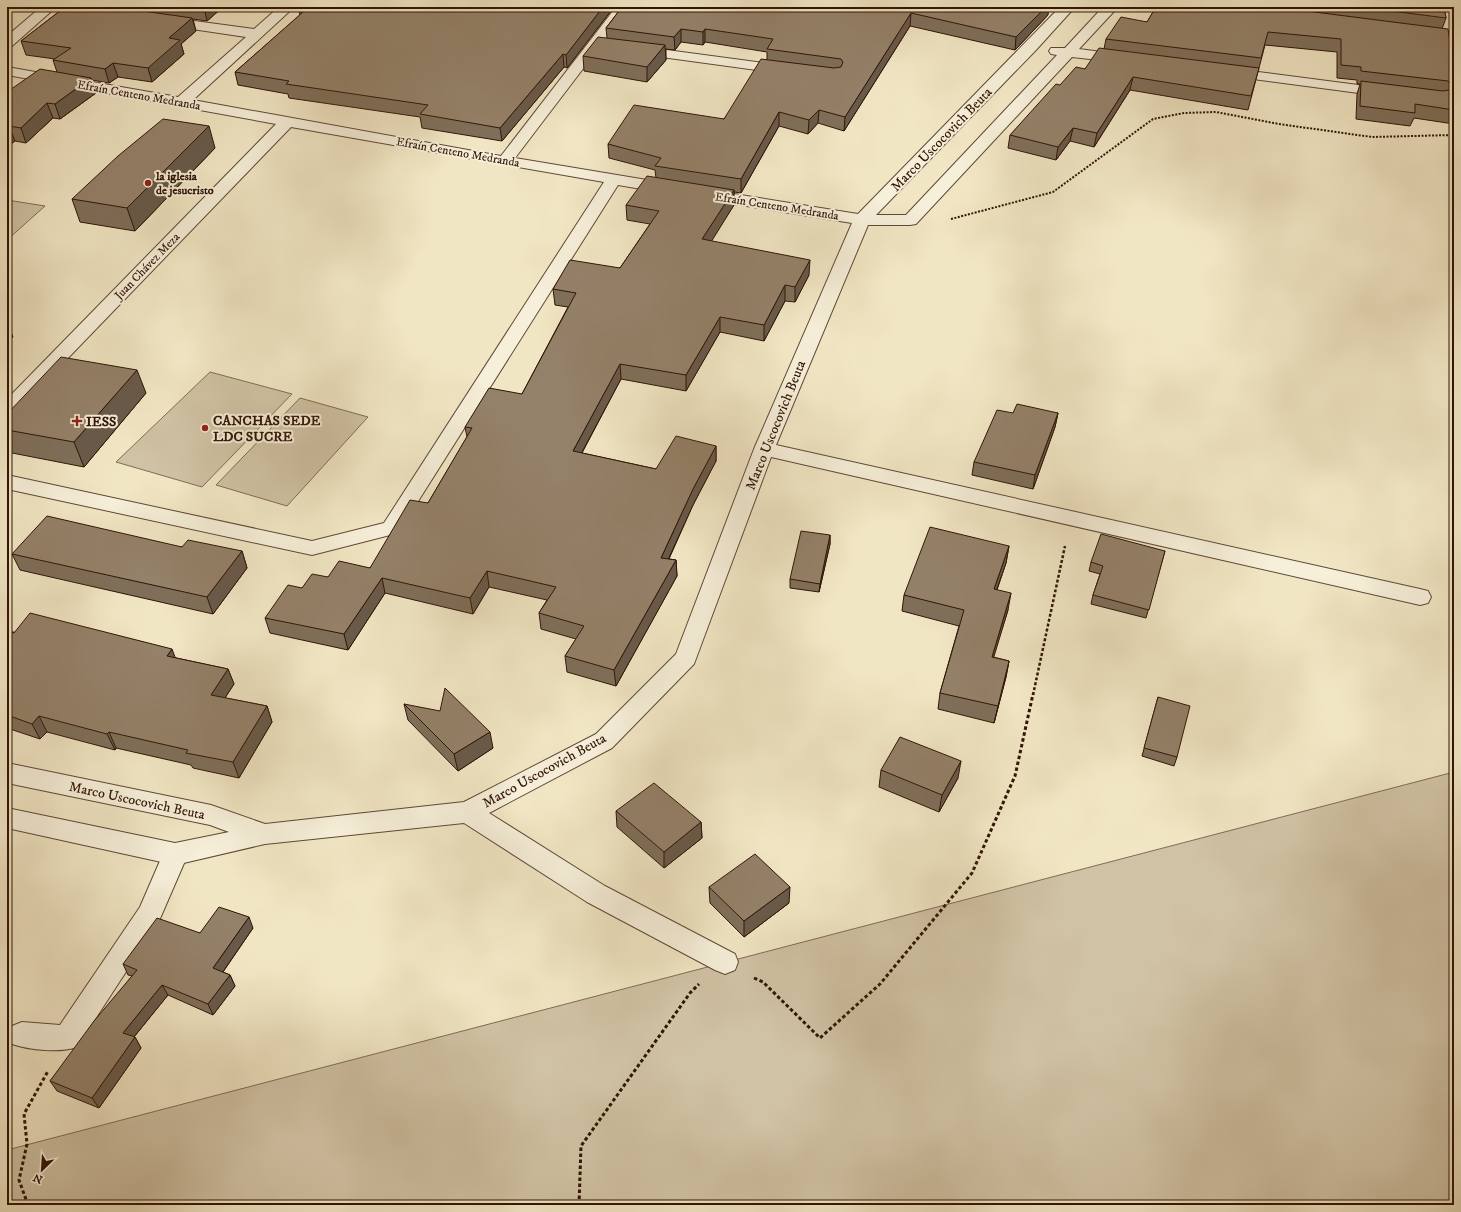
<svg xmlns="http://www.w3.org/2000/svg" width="1461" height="1212" font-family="'IM FELL DW Pica',serif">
<rect width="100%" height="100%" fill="#f1e6c4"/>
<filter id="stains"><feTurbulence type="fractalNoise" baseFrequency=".005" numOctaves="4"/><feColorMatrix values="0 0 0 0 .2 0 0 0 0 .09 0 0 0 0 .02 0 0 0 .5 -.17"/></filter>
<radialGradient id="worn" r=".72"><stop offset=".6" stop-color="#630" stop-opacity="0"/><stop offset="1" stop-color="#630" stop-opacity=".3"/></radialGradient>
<g fill="#d0c2a4" stroke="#806b55">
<polygon points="7,200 45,206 7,240"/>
<polygon points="210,372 292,394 202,487 116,462"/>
<polygon points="300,398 368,417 287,506 216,485"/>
<polygon points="1454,772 1454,1205 7,1205 7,1150"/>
</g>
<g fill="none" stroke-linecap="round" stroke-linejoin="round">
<defs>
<path id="service" d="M175 843 184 847 188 854 159 921 77 1047C60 1053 29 1050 12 1044L8 1035 12 1026 22 1022 60 1025 140 907 166 847Z"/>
<g id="minor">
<polygon points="41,7 94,7 99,8 101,11 99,14 94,15 61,11 55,8 12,46 7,47 7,36"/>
<polygon points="279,7 293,8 193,100 501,156 616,7 630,7 515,158 671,184 677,186 679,189 677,192 671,194 618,185 398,533 312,555 7,489 7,475 312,541 384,523 604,182 291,127 14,414 7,416 7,399 276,124 7,75 7,67 178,97 246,37 165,25 160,24 158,21 160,18 165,17 254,29"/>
<polygon points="1060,7 1075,7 1036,50 876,215 906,215 1057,55 1051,54 1049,51 1051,48 1065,48 1103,7 1118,7 1079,49 1125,55 1130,56 1132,59 1130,62 1125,63 1072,57 916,224 910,225 868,225 776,445 1420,589 1428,591 1431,597 1428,603 1420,605 771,457 694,664 612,748 489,813 605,886 735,954 738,962 735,970 725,974 715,970 587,902 464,823 265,844 175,865 7,828 7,808 175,843 229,832 210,825 7,783 7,763 211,805 265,824 464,802 596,734 676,654 754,449 852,223 703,199 697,197 695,194 697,191 703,189 858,214"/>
<polygon points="1419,29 1454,34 1454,42 1414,36 1412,33 1414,30"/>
<polygon points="637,46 787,66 792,67 794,70 792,73 787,74 632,53 630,50 632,47"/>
<polygon points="1227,68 1389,89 1394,90 1396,93 1394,96 1389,97 1222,75 1220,72 1222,69"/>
</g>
</defs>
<use href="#service" stroke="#604836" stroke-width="2"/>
<use href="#minor" stroke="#604836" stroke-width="2"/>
<polyline stroke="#301406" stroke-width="2" stroke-dasharray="2 1.5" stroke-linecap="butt" points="951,219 1053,192 1153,119 1184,113 1216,112 1279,124 1372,137 1454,135"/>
<polyline stroke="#301406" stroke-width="2.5" stroke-dasharray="3 2" stroke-linecap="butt" points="1033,695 1065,546"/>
<g stroke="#301406" stroke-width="3" stroke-dasharray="3.5 2.5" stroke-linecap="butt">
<polyline points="754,978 763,982 820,1038 880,984 972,873 1015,776 1033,694"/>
<polyline points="28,1205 19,1180 27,1144 24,1114 48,1071"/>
<polyline points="579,1205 581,1146 690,993 699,984"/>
</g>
<use href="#service" fill="#f6efd9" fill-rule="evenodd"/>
<use href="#minor" fill="#f6efd9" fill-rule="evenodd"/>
</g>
<g fill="#7f6f5a" stroke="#301406">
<polygon points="65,7 223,7 207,21 193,19 196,31 181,44 184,54 152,82 118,77 109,83 92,80 96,93 60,119 53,118 26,143 15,141 11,144 7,144 7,92 57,72 53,60 55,59 26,55 21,41"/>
<polygon points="614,7 567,68 564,67 502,141 422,128 420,117 289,98 288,94 238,85 235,72 300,15 299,11"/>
<polygon points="622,7 1048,15 1015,50 910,26 844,131 818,123 808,134 779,126 741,193 734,192 734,205 711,241 809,275 795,302 785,301 764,341 720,332 686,391 621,379 582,453 656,469 716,446 716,461 693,505 669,559 676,560 677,576 616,686 567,672 565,656 576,639 541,629 539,613 547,600 489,587 473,614 385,593 348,650 270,633 265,618 302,588 328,577 370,568 428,503 467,437 465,427 522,394 568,307 555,305 553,289 620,268 650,224 627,220 626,205 656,178 655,170 609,158 608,144 724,119 767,60 767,52 705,42 703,45 681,42 675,50 666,49 666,60 647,82 584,71 583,56 607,38 606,28"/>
<polygon points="1156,7 1444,7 1446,18 1442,29 1454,68 1454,124 1414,118 1410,126 1356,119 1357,94 1360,84 1357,84 1357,80 1337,78 1337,52 1265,45 1248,110 1130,90 1094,147 1070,141 1056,160 1008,148 1010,135 1060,85 1085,69 1104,49 1106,39 1147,22"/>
<polygon points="215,148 135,231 80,222 72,199"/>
<polygon points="146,393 84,467 7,452 7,414"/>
<polygon points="1013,413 1058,413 1055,427 1033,489 972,475 974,462"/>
<polygon points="830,535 830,544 819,592 790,588 790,579"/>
<polygon points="1009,546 1006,563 997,590 1008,610 993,657 1009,661 1006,677 994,723 938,709 940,693 959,626 902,611 904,595"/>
<polygon points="182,547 242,551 247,568 213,614 20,570 12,554"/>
<polygon points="1165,551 1146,618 1091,604 1093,595 1100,574 1089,571 1091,562"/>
<polygon points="7,631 176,658 228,669 234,684 225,698 267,706 272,722 239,778 193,768 191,765 116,748 115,750 47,732 40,739 7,728"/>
<polygon points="1158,697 1177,757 1174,766 1142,756"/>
<polygon points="404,704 493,748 458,771 408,720"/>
<polygon points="881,770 958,778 939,812 879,787"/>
<polygon points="616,811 701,822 702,838 664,868 617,827"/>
<polygon points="709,887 789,903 744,937 710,903"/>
<polygon points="253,928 223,972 230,975 235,986 213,1015 168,995 134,1037 135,1037 141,1048 99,1108 57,1091 50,1081 132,976 128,975 123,964 200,933"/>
</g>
<g fill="#685a4a" stroke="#301406">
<polygon points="205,7 223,7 207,21 204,8"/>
<polygon points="603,7 614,7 567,68 566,55"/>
<polygon points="1046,7 1049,7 1048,15 1015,50 1016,37"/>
<polygon points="911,13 910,26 844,131 845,117"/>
<polygon points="192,18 196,31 181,44 184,54 152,82 148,68 169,38"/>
<polygon points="681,29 681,42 675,50 674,37"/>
<polygon points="705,29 705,42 703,45 703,32"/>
<polygon points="665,45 666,60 647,82 647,67"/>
<polygon points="563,54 564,67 502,141 500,128"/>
<polygon points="113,63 118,77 109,83 105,69"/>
<polygon points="1133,77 1130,90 1094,147 1097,133"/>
<polygon points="91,78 96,93 60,119 55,104"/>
<polygon points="47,103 53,118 26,143 21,128"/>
<polygon points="819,110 818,123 808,134 809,120"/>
<polygon points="779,112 779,126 741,193 741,179"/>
<polygon points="9,126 15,141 11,144 7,133 7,128"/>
<polygon points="209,126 215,148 135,231 127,208"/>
<polygon points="1073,128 1070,141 1056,160 1058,147"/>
<polygon points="734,190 734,205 703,255 702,239"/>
<polygon points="810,260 809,275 795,302 795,287"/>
<polygon points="785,285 785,301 764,341 764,325"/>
<polygon points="720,317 720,332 686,391 686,375"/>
<polygon points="8,325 13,337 7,342 7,326"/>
<polygon points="620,364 621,379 574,467 573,451"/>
<polygon points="137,370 146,393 84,467 74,442"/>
<polygon points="1058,413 1055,427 1033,489 1035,475"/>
<polygon points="716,446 716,461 693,505 662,573 661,558 693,489"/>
<polygon points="830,535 830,544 819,592 820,584"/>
<polygon points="1009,546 1006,563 991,606 994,589"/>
<polygon points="242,551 247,568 213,614 207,597"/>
<polygon points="676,560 677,576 616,686 614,670"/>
<polygon points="487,571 489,587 473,614 470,598"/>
<polygon points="382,578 385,593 348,650 344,634"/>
<polygon points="1011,593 1008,610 989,673 992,657"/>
<polygon points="172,649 178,665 167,656"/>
<polygon points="1009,661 1006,677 994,723 998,706"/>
<polygon points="228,669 234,684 217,710 211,695"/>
<polygon points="267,706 272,722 239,778 233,762"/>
<polygon points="39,716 47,732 40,739 32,724"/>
<polygon points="109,732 116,748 115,750 107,734"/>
<polygon points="490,732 493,748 458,771 454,754"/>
<polygon points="961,761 958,778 939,812 942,795"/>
<polygon points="701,822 702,838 664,868 664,852"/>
<polygon points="790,887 789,903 744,937 744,921"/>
<polygon points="249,917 253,928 218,979 213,968"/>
<polygon points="230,975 235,986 213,1015 208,1004"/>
<polygon points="162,985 168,995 129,1043 123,1033"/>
<polygon points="135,1037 141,1048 99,1108 92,1098"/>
</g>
<g fill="#948169" stroke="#301406">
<polygon points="65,7 115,7 192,18 169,38 180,40 148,68 113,63 105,69 53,60 71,48 21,41"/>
<polygon points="303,7 603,7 566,55 563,54 500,128 420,114 428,105 286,84 289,81 235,72 303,12 299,11"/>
<polygon points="622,7 1046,7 1016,37 911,13 845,117 819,110 809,120 779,112 741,179 655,166 661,158 608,144 634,105 724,119 761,59 834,68 841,67 843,62 841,59 767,49 773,39 705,29 703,32 681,29 674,37 606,28"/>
<polygon points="1156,7 1275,7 1448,29 1454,68 1454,110 1415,104 1415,113 1360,106 1361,81 1443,91 1449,90 1451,85 1448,81 1361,71 1361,67 1341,65 1341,39 1268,32 1261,58 1106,39 1121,17 1147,22"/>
<polygon points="1360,7 1444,7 1446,18"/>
<polygon points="598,37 665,45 647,67 583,56"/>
<polygon points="1099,48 1259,68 1251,96 1133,77 1097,133 1073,128 1058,147 1010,135 1056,84 1060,85 1076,67 1085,69"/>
<polygon points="40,69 91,78 55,104 47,103 21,128 9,126 7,128 7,92"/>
<polygon points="163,119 209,126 127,208 72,199 118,156"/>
<polygon points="647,176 734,190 702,239 810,260 795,287 785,285 764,325 720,317 686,375 620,364 573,451 656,469 676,436 716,446 693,489 661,558 676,560 614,670 565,656 584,626 539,613 556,587 487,571 470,598 382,578 344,634 265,618 288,585 302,588 312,574 328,577 339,561 370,568 410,500 428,503 472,428 465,427 489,388 522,394 576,293 553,289 570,260 620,268 659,211 626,205"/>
<polygon points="61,357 137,370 74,442 7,430 7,414"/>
<polygon points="1017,404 1058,413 1035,475 974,462 997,410 1013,413"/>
<polygon points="47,516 182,547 188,540 242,551 207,597 12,554"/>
<polygon points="930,527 1009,546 994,589 1011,593 992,657 1009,661 998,706 940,693 964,610 904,595"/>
<polygon points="801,531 830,535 820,584 790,579"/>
<polygon points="1101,534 1165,551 1149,610 1093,595 1103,566 1091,562"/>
<polygon points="30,613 172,649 167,656 228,669 211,695 267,706 233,762 186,753 188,750 109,732 107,734 39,716 32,724 7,715 7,631 14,633"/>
<polygon points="445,688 490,732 454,754 404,704 440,711"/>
<polygon points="1158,697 1190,706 1177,757 1144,748"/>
<polygon points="900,737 961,761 942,795 881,770"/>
<polygon points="654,783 701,822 664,852 616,811"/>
<polygon points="755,854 790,887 744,921 709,887"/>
<polygon points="219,907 249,917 213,968 230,975 208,1004 162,985 123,1033 135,1037 92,1098 50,1081 94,1021 137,970 123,964 157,918 200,933"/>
</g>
<g fill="#8f2418" stroke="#f6efd9" stroke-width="1.5">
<circle cx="148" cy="183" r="4"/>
<path d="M75 415h4v4h4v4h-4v4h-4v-4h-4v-4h4z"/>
<circle cx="205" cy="428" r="4"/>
</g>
<g text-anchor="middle" stroke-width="4" stroke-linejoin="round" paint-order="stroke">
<g font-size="12" fill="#301406" stroke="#f6efd9">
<text transform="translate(139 95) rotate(10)" y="4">Efraín Centeno Medranda</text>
<text transform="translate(458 152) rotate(10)" y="4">Efraín Centeno Medranda</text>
<text transform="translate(777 206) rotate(9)" y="4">Efraín Centeno Medranda</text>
<text transform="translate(147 266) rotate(-46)" y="4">Juan Chávez Meza</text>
</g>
<g font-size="12" font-weight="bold" fill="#301406" stroke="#f6efd9" text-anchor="start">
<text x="156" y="180">la iglesia<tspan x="156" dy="14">de jesucristo</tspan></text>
</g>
<g font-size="14" fill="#301406" stroke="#f6efd9">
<text transform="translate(941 139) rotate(-46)" y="5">Marco Uscocovich Beuta</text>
<text transform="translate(775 425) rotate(-68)" y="5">Marco Uscocovich Beuta</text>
<text transform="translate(544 770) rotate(-29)" y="5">Marco Uscocovich Beuta</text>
<text transform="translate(137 800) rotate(12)" y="5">Marco Uscocovich Beuta</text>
</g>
<g font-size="14" font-weight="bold" fill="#301406" stroke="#f6efd9" text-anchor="start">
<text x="213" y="425">CANCHAS SEDE<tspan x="213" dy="16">LDC SUCRE</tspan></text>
<text x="86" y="426">IESS</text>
</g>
</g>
<rect width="1461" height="1212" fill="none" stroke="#f1e6c4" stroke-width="24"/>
<rect x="8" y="8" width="1445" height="1196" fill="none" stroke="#301406" stroke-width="2"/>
<rect x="12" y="12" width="1437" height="1188" fill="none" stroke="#301406"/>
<g transform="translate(42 1170) rotate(205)" stroke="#f6efd9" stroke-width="3" paint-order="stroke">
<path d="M0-3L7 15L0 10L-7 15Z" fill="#301406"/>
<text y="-6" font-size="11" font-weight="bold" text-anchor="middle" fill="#301406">N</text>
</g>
<rect width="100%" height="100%" filter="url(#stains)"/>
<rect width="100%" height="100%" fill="url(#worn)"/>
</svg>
